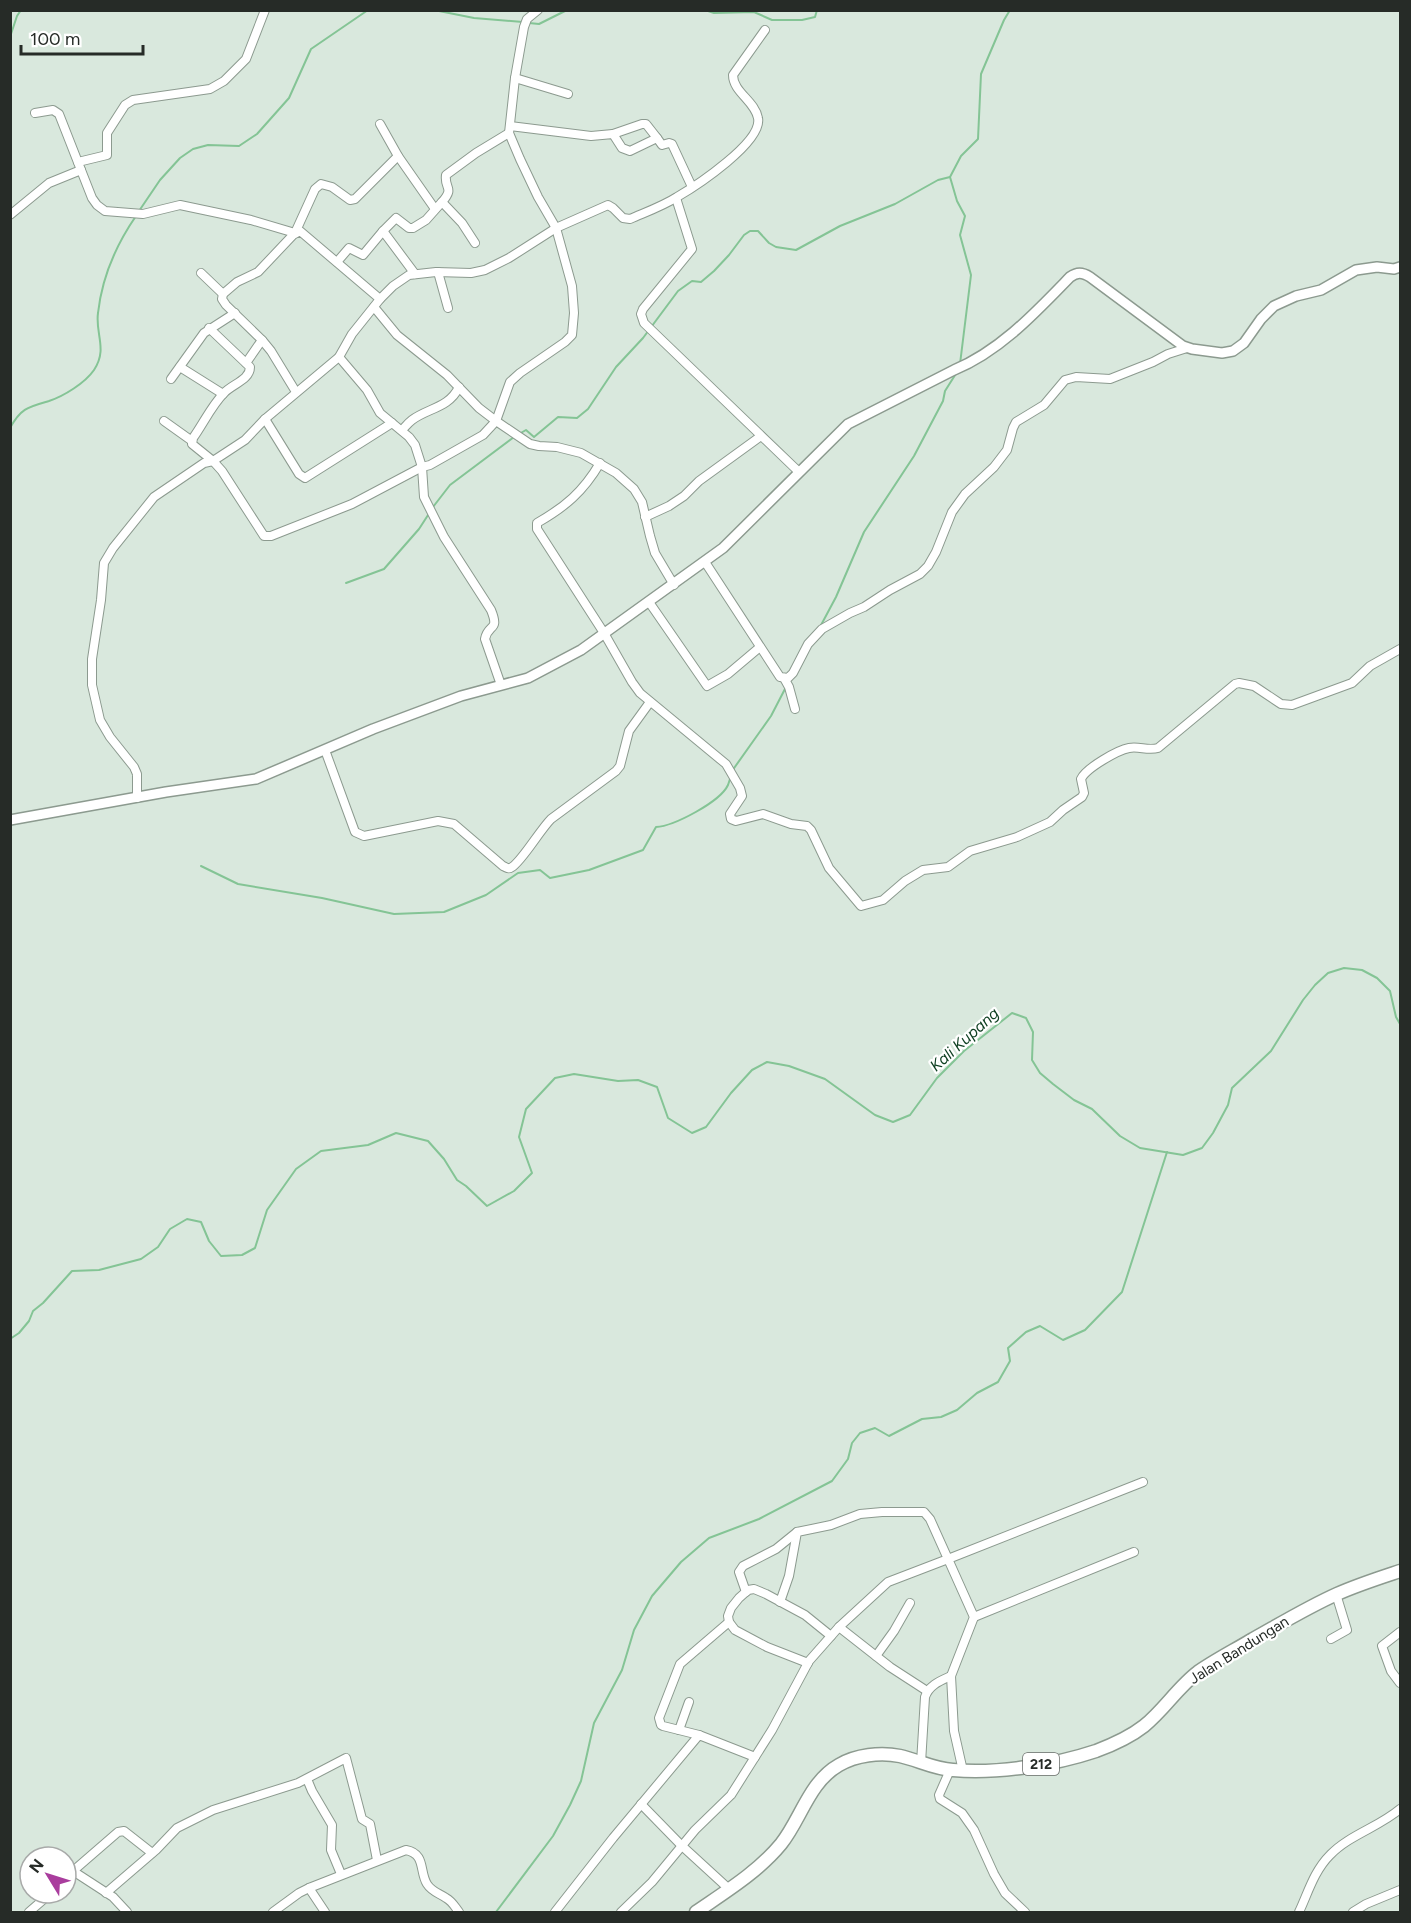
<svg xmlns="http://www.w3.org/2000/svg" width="1411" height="1923" font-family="Figtree,sans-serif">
<rect width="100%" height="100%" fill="#d9e8dd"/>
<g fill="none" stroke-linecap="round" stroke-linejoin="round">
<g stroke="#84c495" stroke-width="2">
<polyline points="434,10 474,18 523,22"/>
<polyline points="705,10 714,13 754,12 772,20 802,20 815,17 817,10"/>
<polyline points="529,23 539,24 567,10"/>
<polyline points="10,37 17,16 21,10"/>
<polyline points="139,211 160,180 180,158 193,149 208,145 239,146 257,134 289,98 311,49 368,10"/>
<polyline points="960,364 971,275 960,235 965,216 957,201 950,177 961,156 978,139 981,74 1004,20 1010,10"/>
<path d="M10 428C21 408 28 407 49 401 64 396 85 383 94 370 108 349 95 334 98 313 102 277 116 245 136 216"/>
<polyline points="519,434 526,430 534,437 558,417 577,418 588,409 616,367 643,338 678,291 692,281 701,282 714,271 729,255 744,235 750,231 758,231 769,243 776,247 796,250 840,226 895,204 938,180 950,177"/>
<polyline points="433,507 450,485 514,437"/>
<polyline points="346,583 384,569 419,529 430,512"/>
<polyline points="820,627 836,597 864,532 914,456 943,401 945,391 957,372"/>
<polyline points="732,771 771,716 786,687"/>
<path d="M201 866 238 884 322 898 394 914 444 912 486 895 518 873 540 870 550 878 589 870 643 850 656 827C674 826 720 802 728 785 729 782 730 779 731 776"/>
<polyline points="10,1339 19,1333 29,1321 33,1311 43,1303 72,1271 99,1270 141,1259 158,1247 170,1229 187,1219 201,1222 209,1241 221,1256 242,1255 255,1248 267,1210 296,1169 321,1151 368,1145 396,1133 428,1141 444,1159 457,1180 466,1186 487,1206 514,1191 532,1173 519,1137 526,1109 555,1078 574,1074 618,1081 638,1080 657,1087 668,1118 692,1133 706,1127 731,1093 752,1070 767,1062 789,1066 825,1079 875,1115 893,1122 910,1115 937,1078 964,1051 1012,1013 1026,1018 1033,1032 1032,1060 1040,1073 1053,1084 1074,1100 1092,1109 1120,1136 1140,1148 1183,1155 1202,1148 1213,1133 1228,1105 1232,1088 1271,1051 1303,1000 1315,985 1328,973 1344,968 1362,970 1377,978 1390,991 1396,1017 1400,1024"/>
<polyline points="496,1912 553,1836 570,1805 581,1781 594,1723 622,1670 634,1630 652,1596 681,1562 709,1538 759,1519 832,1481 848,1459 852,1443 860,1433 875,1428 889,1436 922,1419 941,1417 957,1410 977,1393 998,1382 1010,1361 1008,1348 1026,1332 1040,1326 1063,1340 1085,1330 1122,1292 1167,1152"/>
</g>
<defs>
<g id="minor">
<polyline points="515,78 568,94"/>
<polyline points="35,113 53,110 59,114 92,198 97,205 105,211 143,214 180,205 251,220 295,233 315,189 321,184 332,187 350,200 355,199 398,156"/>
<polyline points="380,124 398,156 435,209"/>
<polyline points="510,126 591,136 613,134 622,148 630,151 657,138 662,145 669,143 672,144 692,187"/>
<polyline points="613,134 642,124 646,124 657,138"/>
<polyline points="78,162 107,155 107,133 125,105 133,100 210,89 224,81 246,59 265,10"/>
<polyline points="676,198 692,249 643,309 641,314 644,323 799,472"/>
<polyline points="10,215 49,183 81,170"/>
<polyline points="383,231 415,274"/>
<path d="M475 243 462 223 442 202C455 187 444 189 446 175L476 153 509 133"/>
<polyline points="337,262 349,248 363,255 383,231 396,218 409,228 413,228 426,220 442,202"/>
<polyline points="438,272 448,308"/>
<polyline points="201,273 223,294"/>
<polyline points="374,307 397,335 447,375 479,408 496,421 530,444 539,446 557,447 581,453 616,473 634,489 642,502 650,536 655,553 674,585"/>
<path d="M209 328 250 367C250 380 232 384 224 393 212 405 203 424 193 438L192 444 213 461 222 471 264 536H271L352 504 422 467 430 465 483 435 496 421 510 382 520 373 565 342 572 335 574 313 572 286 556 228 538 197 520 159 509 133 515 78 524 27 527 19 538 10"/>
<path d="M339 357 367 390 380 413 409 437 415 445 422 467 424 497 444 537 491 610C500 632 488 623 485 639L501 685"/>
<polyline points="246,363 262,340"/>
<polyline points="180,367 223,394"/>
<polyline points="171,379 204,333 235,313"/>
<polyline points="296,392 271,351 262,340 226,305 222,299 223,294 237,282 258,272 293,235 300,231 380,299"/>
<polyline points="265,419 299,474 305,478 392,423"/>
<polyline points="164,421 192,441"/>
<path d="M402 430C405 427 408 423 412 420 428 408 449 408 459 387"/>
<path d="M600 463C583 492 565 507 537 523V529L604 633 632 682 640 693 726 764 740 788 742 796 730 814 731 819 736 821 763 814 791 824 807 826 811 830 829 868 861 906 883 900 905 881 923 870 948 867 970 851 1017 837 1050 822 1063 810 1082 797 1084 793 1081 779C1086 768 1118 750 1129 748 1139 746 1148 751 1158 748L1235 684 1239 683 1254 686 1281 704 1292 705 1352 683 1370 666 1400 649"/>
<polyline points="645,517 669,506 684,496 699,481 761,436"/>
<polyline points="705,562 780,677 788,678 793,673 808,644 822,629 850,613 864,607 890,590 920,574 928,566 936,552 952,512 965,494 994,467 1007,450 1013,428 1016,422 1044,405 1065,380 1076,377 1110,379 1153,362 1168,354 1187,348"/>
<polyline points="649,602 707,686 728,674 760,647"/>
<polyline points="784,678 789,687 795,709"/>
<path d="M325 750 355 832 364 836 438 821 454 824 503 866C508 868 508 870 512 867 522 861 540 830 551 819L616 771 620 766 629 731 650 702"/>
<path d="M137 798V774L134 767 110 737 100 720 92 685V659L101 600 104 563 113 548 154 497 204 463 213 461 245 440 265 419 339 357 352 334 380 299 393 286 409 275 436 272 471 273 485 270 509 258 556 228 608 205 613 208 623 218 630 219C646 212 663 206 677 197 696 186 763 142 758 118 755 101 733 92 733 75L765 30"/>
<polyline points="746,1592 739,1572 743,1566 776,1549 797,1532"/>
<polyline points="974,1617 1134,1552"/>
<polyline points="839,1627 890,1667 927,1691"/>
<polyline points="1400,1632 1382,1646 1391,1671 1400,1683"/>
<polyline points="1331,1639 1347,1630 1336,1594"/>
<polyline points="876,1656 894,1631 910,1603"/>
<polyline points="808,1663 767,1647 735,1630 729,1622 728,1616 731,1608 739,1598 748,1590 754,1589 766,1594 805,1615 831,1636"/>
<polyline points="679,1730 689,1702"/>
<polyline points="699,1735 663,1726 661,1725 659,1718 680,1664 729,1622"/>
<path d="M921 1763 925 1697C929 1685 940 1681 951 1676"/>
<polyline points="950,1770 939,1795 940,1799 962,1813 974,1830 994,1874 1005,1893 1025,1912"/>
<polyline points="963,1771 954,1731 951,1676 974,1617 948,1559 1143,1482"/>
<polyline points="307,1779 312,1791 332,1825 331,1850 341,1874"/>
<polyline points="641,1804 681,1845 729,1889"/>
<polyline points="73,1871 118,1832 124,1831 152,1853"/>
<polyline points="66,1878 73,1871 113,1897 127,1912"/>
<polyline points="309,1888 325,1912"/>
<polyline points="106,1893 156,1850 177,1828 213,1810 298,1783 346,1758 362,1819 370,1824 377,1860"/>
<polyline points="29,1912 51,1893"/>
<path d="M273 1912 299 1893 309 1888 406 1850C426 1854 419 1871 427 1884 432 1892 439 1893 446 1898 452 1901 455 1907 459 1912"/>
<polyline points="555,1912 613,1838 699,1735 755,1757"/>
<polyline points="621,1912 652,1882 695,1830 731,1795 772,1730 809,1661 839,1627 888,1582 948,1559 930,1519 924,1512 882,1512 860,1514 831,1525 797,1532 789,1576 780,1602"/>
<path d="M1299 1912C1308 1893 1314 1871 1330 1855 1349 1835 1379 1827 1400 1809"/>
<polyline points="1353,1912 1366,1904 1400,1890"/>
</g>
<path id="tertiary" d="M10 820 166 792 256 779 373 729 461 696 528 678 581 650 723 548 848 424 954 370C1000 351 1036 312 1070 277 1077 272 1082 272 1090 277L1183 346 1192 349 1222 353 1233 351 1244 343 1261 319 1274 306 1296 296 1321 290 1356 270 1377 267 1394 269 1400 267"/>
<path id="primary" d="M696 1912C725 1892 758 1872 781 1844 801 1819 809 1782 839 1765 856 1755 880 1752 900 1756 918 1760 934 1769 953 1770 997 1774 1054 1765 1096 1751 1112 1745 1130 1737 1144 1726 1164 1710 1178 1687 1198 1672 1215 1660 1235 1650 1253 1639 1280 1624 1308 1607 1337 1594 1357 1585 1379 1578 1400 1571"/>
</defs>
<use href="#minor" stroke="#8c9a8f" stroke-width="10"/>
<use href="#tertiary" stroke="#8c9a8f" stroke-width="12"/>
<use href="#primary" stroke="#8c9a8f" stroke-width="15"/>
<use href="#minor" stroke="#fff" stroke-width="8"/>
<use href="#tertiary" stroke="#fff" stroke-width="9"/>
<use href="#primary" stroke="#fff" stroke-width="12"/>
</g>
<g text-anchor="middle" stroke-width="4.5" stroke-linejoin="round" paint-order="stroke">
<rect fill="#fff" stroke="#676b68" stroke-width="1.5" x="1023" y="1753" width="36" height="22" rx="4.5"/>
<g font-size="14" font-weight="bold" fill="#262b27">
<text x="1041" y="1769">212</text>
</g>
<g font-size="15" fill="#262b27" stroke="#fff">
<text transform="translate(1239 1650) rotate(-32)" y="5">Jalan Bandungan</text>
</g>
<g font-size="16" font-style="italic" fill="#104123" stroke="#fff">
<text transform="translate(964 1039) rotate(-42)" y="6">Kali Kupang</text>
</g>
</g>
<rect width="1411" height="1923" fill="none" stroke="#262b27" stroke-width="24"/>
<g transform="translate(48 1875) rotate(308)"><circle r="28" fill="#ffffff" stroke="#a8aaa9" stroke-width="1.5"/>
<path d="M0-4.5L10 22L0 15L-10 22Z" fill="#a93d9d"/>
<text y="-9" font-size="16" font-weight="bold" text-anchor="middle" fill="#262b27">N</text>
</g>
<path d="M21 45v9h122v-9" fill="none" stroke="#262b27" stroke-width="3"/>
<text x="30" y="45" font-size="18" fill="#262b27" stroke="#ffffff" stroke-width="4.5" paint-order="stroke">100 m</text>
</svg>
